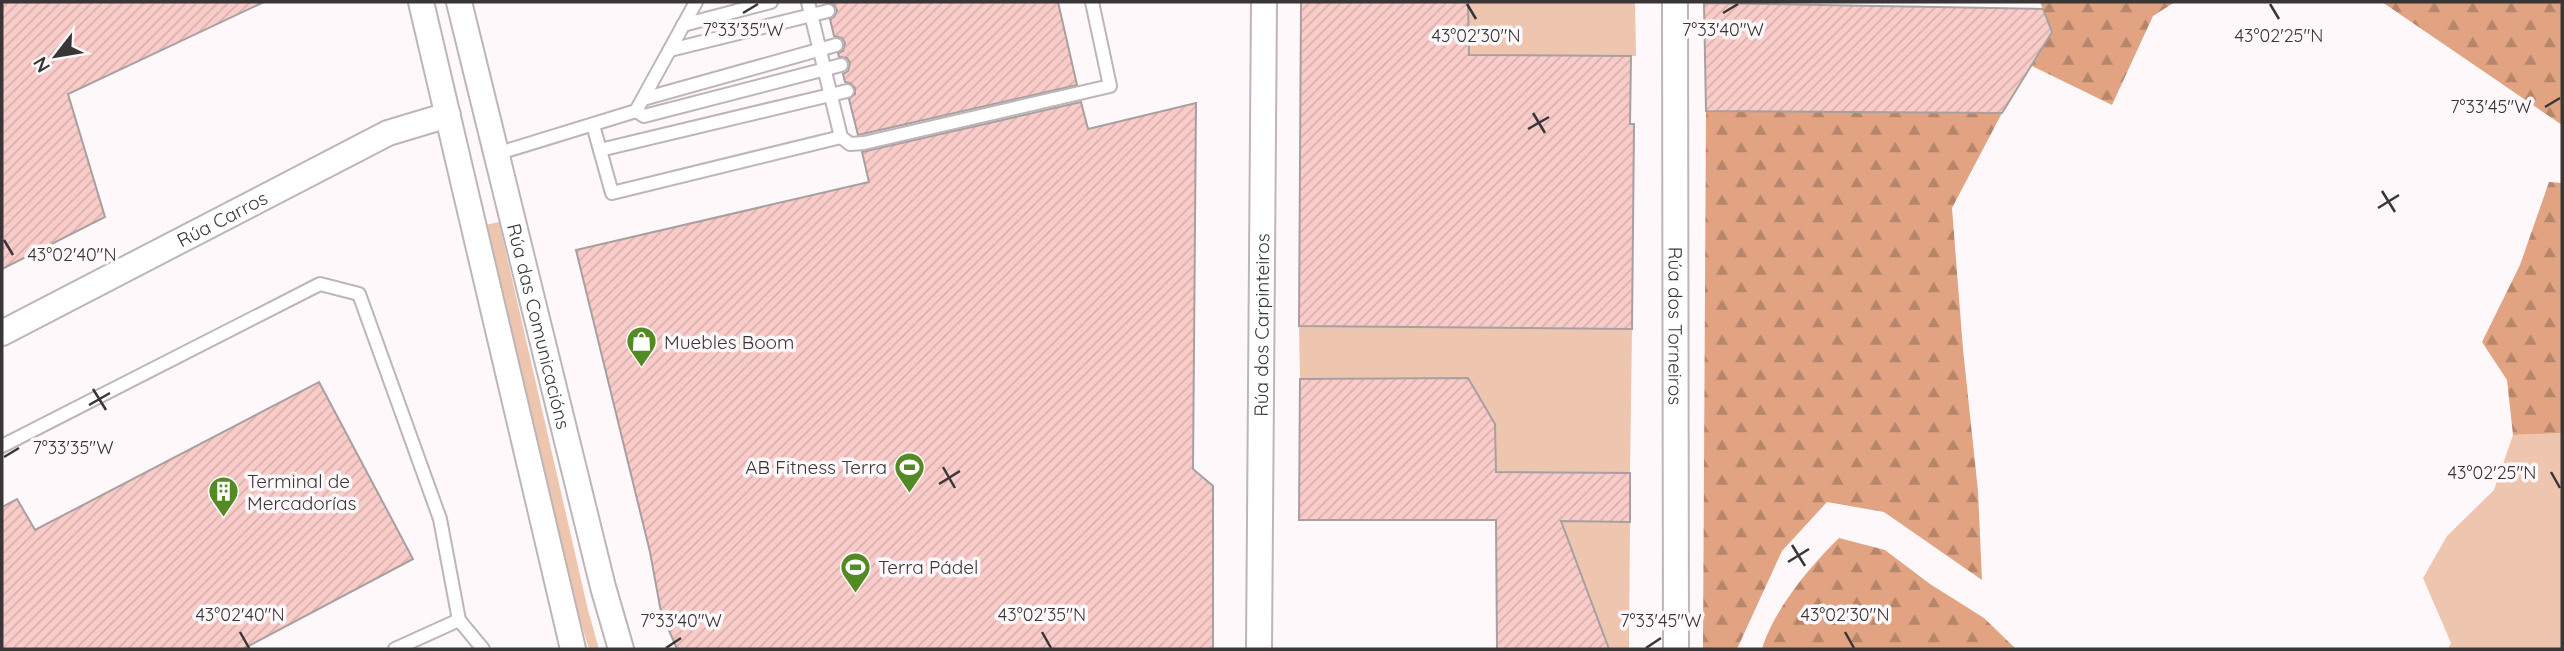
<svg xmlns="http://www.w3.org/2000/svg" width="2564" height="651" font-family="Quicksand,sans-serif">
<defs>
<pattern id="forest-firs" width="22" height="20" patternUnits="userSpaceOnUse" patternTransform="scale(1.75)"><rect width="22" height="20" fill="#e1a381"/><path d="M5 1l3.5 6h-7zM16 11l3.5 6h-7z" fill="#b7866a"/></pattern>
<pattern id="building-hatch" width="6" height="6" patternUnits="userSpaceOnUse" patternTransform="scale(1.75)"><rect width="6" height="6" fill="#faccc9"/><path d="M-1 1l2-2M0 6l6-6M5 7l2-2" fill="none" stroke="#d7b0ad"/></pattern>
</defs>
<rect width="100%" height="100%" fill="#fff8fb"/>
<g fill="#eec5ae">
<polygon points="1468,2 1635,2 1636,56 1469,55"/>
<polygon points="499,222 588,610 599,649 589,649 576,607 485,225"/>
<polygon points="1299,326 1632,329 1630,473 1496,472 1495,424 1468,378 1300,379"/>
<polygon points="2562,433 2562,649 2448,649 2451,643 2423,578 2447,536 2494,490 2513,435"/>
<polygon points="1561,521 1630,522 1629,649 1609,649"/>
</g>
<g fill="url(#forest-firs)">
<polygon points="2040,2 2175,2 2153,16 2112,105 2030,65 2052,32"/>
<polygon points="2382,2 2562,2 2562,125"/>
<polygon points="1706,111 2002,113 1952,208 1963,349 1978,491 1982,580 1884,512 1827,502 1782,551 1737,649 1703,649"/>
<polygon points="2549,182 2562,183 2562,433 2513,435 2507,380 2482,342 2520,265"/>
<path d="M1839 538 1885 550 1930 584 1984 618 2016 649H1762C1773 611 1810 566 1839 538Z"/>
</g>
<g fill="url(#building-hatch)" stroke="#a8a0a0" stroke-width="2">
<polygon points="2,2 264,2 68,94 105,217 2,269"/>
<polygon points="826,2 1058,2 1077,85 858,135 849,99 855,94 855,88 850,83 845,82 843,74 848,71 850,63 847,58 839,57 838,53 843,51 845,43 842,38 834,36 830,19 834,17 837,10 834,5"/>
<polygon points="1301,2 1468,2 1469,55 1631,56 1630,124 1634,124 1632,329 1299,326"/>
<polygon points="1704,3 2043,9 2052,32 2002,113 1706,111"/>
<polygon points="1081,102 1088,129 1196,103 1193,469 1213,486 1213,649 677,649 661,612 650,552 576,250 869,182 862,152"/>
<polygon points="1468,378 1495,424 1496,472 1630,473 1630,522 1561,521 1609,649 1497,649 1496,520 1299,520 1300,379"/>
<polygon points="319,382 413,559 243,649 2,649 2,507 17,499 35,530"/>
</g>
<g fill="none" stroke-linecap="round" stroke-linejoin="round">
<defs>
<g id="service">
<polyline points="808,2 841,137 850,144 864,143 1110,86 1092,2"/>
<polyline points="683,25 771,2"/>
<polyline points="670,50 828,11"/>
<polyline points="643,99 836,45"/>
<polyline points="636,111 644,116 841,65"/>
<polyline points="593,125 612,193 841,137"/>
<polyline points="600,150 847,91"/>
<polyline points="496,154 636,111 696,2"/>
<polyline points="2,446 320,284 359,294 440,519 459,620 395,649"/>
<polyline points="459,620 483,649"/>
</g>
<g id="minor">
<polyline points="421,2 573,649"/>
<path id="s1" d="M459 2 603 587 621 649"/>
<path id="s2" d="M1675 2 1676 649"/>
<path id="s3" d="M2 333 388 133 448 115"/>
<path id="s4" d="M1259 649 1264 2"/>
</g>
</defs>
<use href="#service" stroke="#bdb5b8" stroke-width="16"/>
<use href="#minor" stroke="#bdb5b8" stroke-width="28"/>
<use href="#service" stroke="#fff" stroke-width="12"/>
<use href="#minor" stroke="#fff" stroke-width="24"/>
</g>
<path fill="none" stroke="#393637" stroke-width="2.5" d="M1467 4 1476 19M2270 4 2279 19M743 13 758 4M1723 13 1738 4M2545 107 2560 98M1533 113 1545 133M1528 129 1549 117M2382 191 2395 212M2378 208 2399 195M4 240 13 255M93 389 106 410M89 405 110 393M4 457 19 448M943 467 955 488M2551 472 2560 488M939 484 960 471M1792 545 1805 566M1788 562 1809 549M240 632 249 648M1042 632 1051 648M1845 632 1854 648M666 648 681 638M1646 648 1661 638"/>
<defs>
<symbol id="shop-pin" viewBox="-11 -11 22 30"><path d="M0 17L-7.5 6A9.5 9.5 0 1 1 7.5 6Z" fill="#538a24" stroke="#fff8fb"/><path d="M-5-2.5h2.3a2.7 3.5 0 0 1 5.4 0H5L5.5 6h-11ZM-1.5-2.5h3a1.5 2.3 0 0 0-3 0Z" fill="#fff"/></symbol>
<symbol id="stadium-pin" viewBox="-11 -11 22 30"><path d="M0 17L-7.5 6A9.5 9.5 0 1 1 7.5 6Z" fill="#538a24" stroke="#fff8fb"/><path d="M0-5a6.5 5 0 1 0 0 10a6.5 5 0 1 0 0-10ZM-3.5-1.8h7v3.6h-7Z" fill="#fff"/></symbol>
<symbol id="building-pin" viewBox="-11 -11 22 30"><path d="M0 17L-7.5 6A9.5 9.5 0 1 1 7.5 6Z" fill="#538a24" stroke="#fff8fb"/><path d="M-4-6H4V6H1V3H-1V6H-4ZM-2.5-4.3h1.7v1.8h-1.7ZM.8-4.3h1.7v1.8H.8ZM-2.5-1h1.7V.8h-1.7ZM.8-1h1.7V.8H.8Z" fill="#fff"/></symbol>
</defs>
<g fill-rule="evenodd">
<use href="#shop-pin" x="624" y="324" width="35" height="47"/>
<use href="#stadium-pin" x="892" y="450" width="35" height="47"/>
<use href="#building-pin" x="206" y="474" width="35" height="47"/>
<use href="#stadium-pin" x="838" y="550" width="35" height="47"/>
</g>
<g text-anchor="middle" stroke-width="7" stroke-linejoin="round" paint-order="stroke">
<g font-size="19" fill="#393637" stroke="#fff8fb">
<text dy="7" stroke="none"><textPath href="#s3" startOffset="248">Rúa Carros</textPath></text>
<text dy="7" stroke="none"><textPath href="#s1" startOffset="334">Rúa das Comunicacións</textPath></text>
<text dy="7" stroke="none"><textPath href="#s4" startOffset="324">Rúa dos Carpinteiros</textPath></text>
<text dy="7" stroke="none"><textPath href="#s2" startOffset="324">Rúa dos Torneiros</textPath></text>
</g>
<g font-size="19" fill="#393637" stroke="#fff8fb" text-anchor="start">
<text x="664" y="349">Muebles Boom</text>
<text x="887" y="474" text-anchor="end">AB Fitness Terra</text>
<text x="247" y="488">Terminal de<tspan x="247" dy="22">Mercadorías</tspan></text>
<text x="878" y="574">Terra Pádel</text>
</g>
</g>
<g font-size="18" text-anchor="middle" fill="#393637" stroke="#fff8fb" stroke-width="7" stroke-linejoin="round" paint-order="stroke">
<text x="743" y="36">7°33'35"W</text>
<text x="1723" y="36">7°33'40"W</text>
<text x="1476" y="42">43°02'30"N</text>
<text x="2279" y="42">43°02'25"N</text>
<text x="2491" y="113">7°33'45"W</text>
<text x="72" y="261">43°02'40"N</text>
<text x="73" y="454">7°33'35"W</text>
<text x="2492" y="479">43°02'25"N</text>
<text x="240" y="621">43°02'40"N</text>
<text x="1042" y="621">43°02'35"N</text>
<text x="1845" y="621">43°02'30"N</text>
<text x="681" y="627">7°33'40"W</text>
<text x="1661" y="627">7°33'45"W</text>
</g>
<rect width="2564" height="651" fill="none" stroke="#393637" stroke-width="7"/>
<g transform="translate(56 56) rotate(239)" stroke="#fff8fb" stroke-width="5" paint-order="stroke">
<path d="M0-5L12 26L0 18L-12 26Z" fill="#393637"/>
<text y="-10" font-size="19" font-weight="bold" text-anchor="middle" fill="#393637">N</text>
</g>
</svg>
